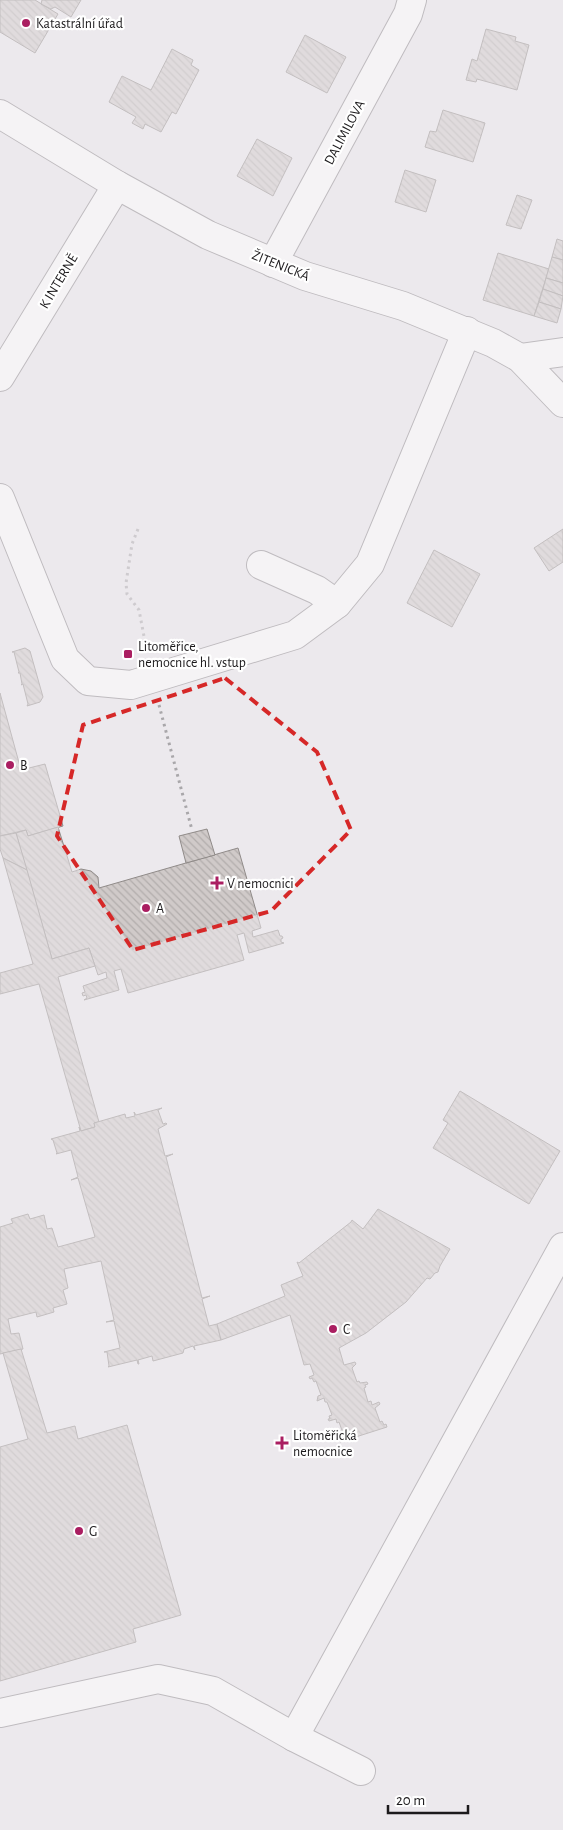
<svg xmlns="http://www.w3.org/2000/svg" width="563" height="1830" font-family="'Alegreya Sans',sans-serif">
<defs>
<pattern id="building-back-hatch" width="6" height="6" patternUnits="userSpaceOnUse" patternTransform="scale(1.25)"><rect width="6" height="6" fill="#d0cac9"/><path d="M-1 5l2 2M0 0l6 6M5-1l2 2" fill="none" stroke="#b2adac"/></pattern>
</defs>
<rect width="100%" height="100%" fill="#ece9ed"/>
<g fill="url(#building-back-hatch)" stroke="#908b89">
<polygon points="0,0 35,0 58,14 35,53 0,32"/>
<polygon points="42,0 81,0 71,17 55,7 51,9 41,4"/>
<polygon points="486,29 516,37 515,41 529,45 517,90 477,79 476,82 466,80 472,59 477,61"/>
<polygon points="305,35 346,57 327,93 286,72"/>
<polygon points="172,49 193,60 191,65 199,70 176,114 172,112 161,132 145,124 143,129 132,123 136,117 109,102 122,76 151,90"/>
<polygon points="443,110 485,123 473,162 425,147 430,131 436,132"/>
<polygon points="257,139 292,158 273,196 237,176"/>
<polygon points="405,170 436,180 426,212 395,202"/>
<polygon points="517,195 532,200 521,229 506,225"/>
<polygon points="557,239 563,241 563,260 552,257"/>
<polygon points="498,253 549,269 534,316 483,300"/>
<polygon points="552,257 563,260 563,283 546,278"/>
<polygon points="546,278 563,283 563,296 543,289"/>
<polygon points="543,289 563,296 561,309 539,302"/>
<polygon points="539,302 561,309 557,323 534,316"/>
<polygon points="563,529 563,562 549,571 534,548"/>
<polygon points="434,550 480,574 452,627 407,603"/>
<polygon points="25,648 30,651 43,697 40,702 27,706 28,704 23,684 21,685 22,684 20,673 18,673 19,672 14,652 12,652"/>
<polygon points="0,693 21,770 45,764 63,826 28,836 26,830 0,836"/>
<polygon points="58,827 72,872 81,869 91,871 98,877 99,888 238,848 261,928 252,931 253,937 278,930 280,936 282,936 283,938 281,939 281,942 284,943 249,953 244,933 237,935 244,960 128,993 121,969 114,971 119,990 84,1000 87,998 86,995 83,996 82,993 85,992 83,986 107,978 106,972 98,975 89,948 52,959 16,833 26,830 28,836"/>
<polygon points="207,829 215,855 186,863 179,836"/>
<polygon points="16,833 27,870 3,858 0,849 0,836"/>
<polygon points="3,858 27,870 52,959 89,948 95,966 58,977 99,1122 94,1123 95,1127 81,1131 39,984 0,994 0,973 33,964"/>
<polygon points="460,1091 560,1151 529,1204 433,1148 448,1123 443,1120"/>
<polygon points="162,1108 158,1110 163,1124 166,1123 167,1124 158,1129 165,1156 173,1154 166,1157 202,1298 210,1296 202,1299 209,1326 217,1324 221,1340 194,1346 195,1350 193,1346 184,1349 183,1353 153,1361 152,1356 138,1360 139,1364 138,1364 137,1360 108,1367 109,1366 107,1352 104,1352 120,1348 114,1321 106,1322 114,1320 101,1261 64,1269 68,1288 63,1290 67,1304 53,1308 54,1312 37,1317 36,1312 8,1319 11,1334 19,1333 23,1349 0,1354 0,1227 13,1223 11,1219 28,1214 30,1219 44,1215 47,1229 52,1228 58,1247 95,1237 78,1178 71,1180 78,1177 71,1150 56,1154 57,1153 53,1140 51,1139 80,1131 79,1127 81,1131 95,1127 94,1123 125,1114 126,1118 135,1116 134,1112 136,1115"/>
<polygon points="378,1209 450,1249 440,1266 438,1272 435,1273 430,1279 427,1278 406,1302 366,1333 339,1348 344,1365 355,1362 356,1364 352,1368 357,1382 359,1381 360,1383 367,1382 368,1384 365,1385 366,1387 364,1388 368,1402 371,1401 372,1405 379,1402 380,1404 375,1408 380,1422 382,1421 384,1425 386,1424 387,1427 340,1442 340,1440 342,1439 341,1436 344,1436 339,1422 337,1423 336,1419 329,1421 328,1419 330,1419 329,1416 332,1415 327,1402 325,1402 324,1398 317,1401 318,1396 321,1395 316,1381 314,1382 312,1378 310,1379 309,1377 314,1375 310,1364 304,1365 290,1315 221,1340 217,1324 285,1296 281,1285 303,1276 297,1262 299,1263 351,1222 352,1220 363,1229"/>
<polygon points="21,1349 47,1433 75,1426 78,1439 127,1425 181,1615 133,1629 136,1642 0,1681 0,1447 28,1439 3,1353"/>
</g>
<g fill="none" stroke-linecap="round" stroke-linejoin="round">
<defs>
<g id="minor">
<polyline points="0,114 117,185 208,235 305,276 403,306 493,343 520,358 563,403"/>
<polyline points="273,263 408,14 412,0"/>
<polyline points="520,358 563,352"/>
<polyline points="0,377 117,185"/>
<polyline points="0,498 65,659 88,681 131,685 295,635 337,604 370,564 467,331"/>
<polyline points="261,565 317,590 337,604"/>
<polyline points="0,1713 158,1679 213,1691 294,1737 361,1771"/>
<polyline points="294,1737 563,1247"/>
</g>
</defs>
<use href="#minor" stroke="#888589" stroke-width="30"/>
<g stroke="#a9a7aa" stroke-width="3" stroke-dasharray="2.5 4" stroke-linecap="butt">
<polyline points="138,529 132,544 126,583 127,594 139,610 147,652"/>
<polyline points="159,705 192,830"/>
</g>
<use href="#minor" stroke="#fff" stroke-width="28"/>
</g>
<path d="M0 0H563V1830H0ZM225 678 317 752 351 830 271 911 133 950 57 836 83 725Z" fill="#ece9ed" fill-opacity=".55" fill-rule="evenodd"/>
<path fill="none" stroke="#d62828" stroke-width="4" stroke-dasharray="10 6" stroke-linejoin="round" d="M225 678 317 752 351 830 271 911 133 950 57 836 83 725Z"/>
<g fill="#aa1e61" stroke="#fff" stroke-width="2">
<circle cx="26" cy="23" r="5"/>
<rect x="123" y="649" width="10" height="10" rx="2.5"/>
<circle cx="10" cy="765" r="5"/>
<path d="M214.5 875.5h5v5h5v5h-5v5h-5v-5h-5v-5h5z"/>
<circle cx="146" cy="908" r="5"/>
<circle cx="333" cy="1329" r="5"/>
<path d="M279.5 1435.5h5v5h5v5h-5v5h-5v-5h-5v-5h5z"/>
<circle cx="79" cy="1531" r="5"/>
</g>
<g text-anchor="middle" stroke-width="4.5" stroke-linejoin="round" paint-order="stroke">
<g font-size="14" fill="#1c1a1c" stroke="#fff" text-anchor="start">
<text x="36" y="28">Katastrální úřad</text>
<text x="138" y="651">Litoměřice,<tspan x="138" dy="16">nemocnice hl. vstup</tspan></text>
<text x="20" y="770">B</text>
<text x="227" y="888">V nemocnici</text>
<text x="156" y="913">A</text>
<text x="343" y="1334">C</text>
<text x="293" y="1440">Litoměřická<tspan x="293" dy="16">nemocnice</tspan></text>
<text x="89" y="1536">G</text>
</g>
<g font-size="14" fill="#1c1a1c" stroke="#fff">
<text transform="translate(344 132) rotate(-62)" y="5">DALIMILOVA</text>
<text transform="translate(281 265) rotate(22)" y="5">ŽITENICKÁ</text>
<text transform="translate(58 281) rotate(-59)" y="5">K INTERNĚ</text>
</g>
</g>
<path d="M388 1805v8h80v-8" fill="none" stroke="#1c1a1c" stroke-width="2.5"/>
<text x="396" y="1805" font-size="15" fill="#1c1a1c" stroke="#ffffff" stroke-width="4" paint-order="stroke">20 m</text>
</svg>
